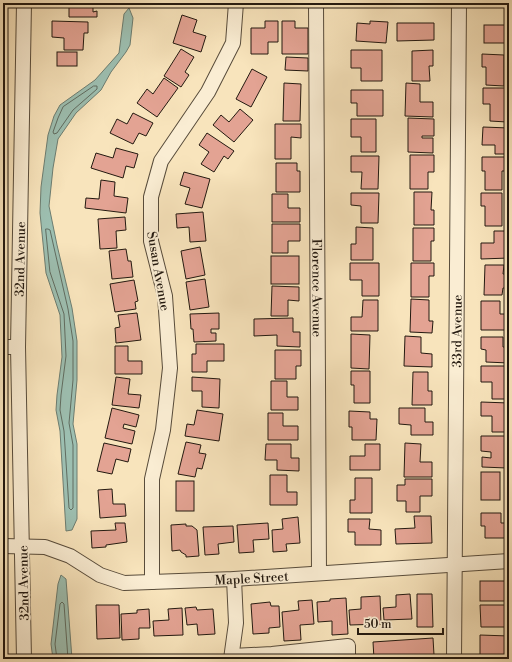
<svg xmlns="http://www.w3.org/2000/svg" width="512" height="662" font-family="'Libre Bodoni',serif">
<rect width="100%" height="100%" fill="#f8e4bc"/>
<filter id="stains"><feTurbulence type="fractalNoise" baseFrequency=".005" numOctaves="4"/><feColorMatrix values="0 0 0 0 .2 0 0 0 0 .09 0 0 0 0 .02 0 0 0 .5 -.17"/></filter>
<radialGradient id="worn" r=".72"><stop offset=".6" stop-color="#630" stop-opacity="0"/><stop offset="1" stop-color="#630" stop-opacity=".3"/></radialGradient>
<g fill="#9dbfb1" stroke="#6c7d71">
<polygon points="129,8 133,18 130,45 126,52 111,72 101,90 76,113 58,139 53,168 49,206 57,245 72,308 77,341 77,380 73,424 77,444 77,519 72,530 66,531 60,431 56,410 57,395 62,357 60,315 46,273 40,213 41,187 48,135 54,116 60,105 95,80 119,53 124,14"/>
<polygon points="61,575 66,579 72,659 53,659 51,644 58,584"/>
</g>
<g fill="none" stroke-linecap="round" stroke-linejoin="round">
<g stroke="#606c60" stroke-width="1">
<polygon points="94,86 97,86 97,89 73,110 57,133 54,134 53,132 58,118 63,107"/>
<polygon points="46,229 48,229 50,230 68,309 73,341 73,380 69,423 73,445 73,508 71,510 69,508 64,431 60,410 61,395 66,356 64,314 50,272"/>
<polyline points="57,659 55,644 60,604 62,602 64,604 68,659"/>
</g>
</g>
<g fill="#e3a393" stroke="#231910">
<polygon points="69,3 93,3 93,12 97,11 97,17 69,17"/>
<polygon points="182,15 197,20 193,32 206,36 201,52 173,43"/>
<polygon points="52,21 88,22 88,33 84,33 83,50 64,50 64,38 52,37"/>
<polygon points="265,21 278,21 278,42 268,42 268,54 251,54 251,28 265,28"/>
<polygon points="282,21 295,21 295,28 308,28 308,54 282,54"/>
<polygon points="370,21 388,22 386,43 356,41 357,23 370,24"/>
<polygon points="397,23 434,23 434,40 397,41"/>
<rect x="484" y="25" width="25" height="18"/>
<polygon points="181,49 194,57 185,72 189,75 181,87 164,76"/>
<polygon points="351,50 382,50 382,81 361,81 361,68 351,68"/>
<polygon points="433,50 433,66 429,66 430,81 412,81 412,51"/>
<rect x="57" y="52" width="20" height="14"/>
<polygon points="482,54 504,55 504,86 486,85 486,67 482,67"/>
<polygon points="286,57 308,58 308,71 285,70"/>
<polygon points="252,69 267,77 251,107 236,99"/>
<polygon points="164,78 178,88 157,117 137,103 147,89 153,94"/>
<polygon points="284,83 301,84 300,121 283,121"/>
<polygon points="406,83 420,84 420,102 433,102 433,117 405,116"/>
<polygon points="483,88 508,88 507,122 490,121 490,104 483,104"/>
<polygon points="351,90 383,90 383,116 357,116 357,103 351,103"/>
<polygon points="240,109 253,120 234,142 213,125 221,115 229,122"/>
<polygon points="133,113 153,123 146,136 139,133 133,144 110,133 117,119 127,124"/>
<polygon points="408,118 434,119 434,136 422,136 422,138 433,138 433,153 408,152"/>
<polygon points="351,119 376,119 376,152 361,152 361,137 351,137"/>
<polygon points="275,124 301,124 301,138 291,137 291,159 275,159"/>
<polygon points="483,127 509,128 509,154 495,154 495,145 482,145"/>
<polygon points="207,133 234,151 228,159 224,156 214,172 201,164 209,152 199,145"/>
<polygon points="116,148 138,154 134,168 126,166 123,178 91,168 96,153 113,158"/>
<polygon points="410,155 434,155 434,172 428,172 428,189 410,189"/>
<polygon points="351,156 379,156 378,189 361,189 362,172 351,172"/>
<polygon points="482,157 508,157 508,171 502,171 502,190 485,190 485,171 482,171"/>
<polygon points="276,163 297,163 297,171 300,171 300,192 276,192"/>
<polygon points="184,172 210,179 202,208 185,204 190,188 180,185"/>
<polygon points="101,180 115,182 114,196 128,198 126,213 85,208 86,198 99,199"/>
<polygon points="414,192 432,192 431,210 434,210 434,225 414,225"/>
<polygon points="351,193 379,193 378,223 361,223 361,206 351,205"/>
<polygon points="481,193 502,193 502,226 485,226 485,206 481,206"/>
<polygon points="272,194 288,194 288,208 300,208 300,222 272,222"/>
<polygon points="203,212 206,241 190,242 189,227 177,228 176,214"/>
<polygon points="125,217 126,230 116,231 117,248 100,249 98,219"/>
<polygon points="272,224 300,224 300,241 288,241 288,253 272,253"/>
<polygon points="356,227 373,228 373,260 351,260 351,244 356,244"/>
<polygon points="413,228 434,228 434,241 431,241 431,261 413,261"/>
<polygon points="494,231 509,231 509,258 481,259 481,243 494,243"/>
<polygon points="200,247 205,275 186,279 181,251"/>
<polygon points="126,249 128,261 131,261 133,277 112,279 109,251"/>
<rect x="271" y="256" width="28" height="28"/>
<polygon points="350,263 379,263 379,296 362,296 362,280 350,280"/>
<polygon points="411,263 434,263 434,276 429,276 429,297 411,297"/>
<polygon points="485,265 504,265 503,274 508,274 508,288 503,288 502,295 484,295"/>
<polygon points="205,279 209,307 190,310 186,282"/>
<polygon points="134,280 138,301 135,302 136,309 115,312 110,284"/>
<polygon points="272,286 299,287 299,301 288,300 288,316 271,316"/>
<polygon points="411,299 429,300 429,321 433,321 432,333 410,332"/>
<polygon points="363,300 378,300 378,331 351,331 351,317 362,317"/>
<polygon points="481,301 500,301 500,314 508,314 508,330 481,330"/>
<polygon points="137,313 141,340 116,343 115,328 120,327 118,315"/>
<polygon points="219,313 219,329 211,329 211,333 216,333 216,341 194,342 193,329 191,329 190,314"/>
<polygon points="293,318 293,332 300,332 300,347 277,346 277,335 254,336 254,319"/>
<polygon points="351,334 370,335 369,369 351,368"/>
<polygon points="405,336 421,337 421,353 432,354 432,367 404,366"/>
<polygon points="481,337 503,337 503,347 509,347 509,363 486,362 486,350 481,349"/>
<polygon points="196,344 224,344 224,361 207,361 207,372 192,372 192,354 196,354"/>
<polygon points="115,346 128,346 128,361 142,361 142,374 115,374"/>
<polygon points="275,350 301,350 301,366 296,366 296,379 275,379"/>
<polygon points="481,366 509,366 509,399 492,399 492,382 481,382"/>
<polygon points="351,371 370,371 370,403 354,403 354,385 351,385"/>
<polygon points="413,372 428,372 428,391 432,391 432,405 412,405"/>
<polygon points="116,377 130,379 128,394 141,395 139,408 112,405"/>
<polygon points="192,377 220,379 219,408 202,407 202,391 192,391"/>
<polygon points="271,381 287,381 287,397 298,397 298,410 271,410"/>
<polygon points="481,402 509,403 509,432 492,432 492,416 481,416"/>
<polygon points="112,408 139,415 136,427 124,424 123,428 135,431 132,444 105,438"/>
<polygon points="399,408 425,408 425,422 433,422 433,435 411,435 411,425 399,424"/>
<polygon points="197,410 223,414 219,441 185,436 187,424 194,425"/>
<polygon points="349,411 370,412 370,419 377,419 376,440 352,440 352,427 349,427"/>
<polygon points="268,413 283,413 283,426 298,426 298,440 268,440"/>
<polygon points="481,436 507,436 507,449 509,449 509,458 507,458 507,468 482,467 482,457 491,458 491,452 481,451"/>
<polygon points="186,442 201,445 199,453 206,454 202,469 197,468 195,477 178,474"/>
<polygon points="104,443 131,449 128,462 116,459 112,474 97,471"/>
<polygon points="405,443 421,444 420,462 432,462 432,477 404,477"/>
<polygon points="266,444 291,444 291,458 299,458 299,471 277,470 277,460 265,460"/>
<polygon points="365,444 380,444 380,470 350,470 350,456 365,456"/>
<rect x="481" y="472" width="19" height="28"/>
<polygon points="270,475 287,475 287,492 297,492 297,505 270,505"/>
<polygon points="355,478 372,478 372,513 350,513 350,500 355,500"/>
<polygon points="405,479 432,479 432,496 420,496 420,512 406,512 406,501 397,501 397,485 405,485"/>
<rect x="176" y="481" width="18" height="30"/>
<polygon points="112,489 113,504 125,504 126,516 100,518 98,490"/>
<polygon points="481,513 501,513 501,523 509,523 509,538 485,538 485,526 481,526"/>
<polygon points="414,516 431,516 432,543 396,544 395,529 415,528"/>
<polygon points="298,517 300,543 286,544 287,551 273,552 272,530 283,529 282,519"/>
<polygon points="348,519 370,519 369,529 381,530 381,545 355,545 355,532 348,532"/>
<polygon points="115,523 125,523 127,542 106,545 106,547 92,548 91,531 116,530"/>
<polygon points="268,523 269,539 253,540 254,552 239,553 237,525"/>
<polygon points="186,524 186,526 192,526 197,530 199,556 186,557 186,555 181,552 180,550 172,551 171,525"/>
<polygon points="233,526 234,542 218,544 219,554 205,555 203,527"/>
<rect x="480" y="581" width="29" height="20"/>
<polygon points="410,594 412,619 384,620 383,608 396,607 396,595"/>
<polygon points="417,594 432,594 433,627 417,627"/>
<polygon points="380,596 381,624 350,625 349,610 361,609 361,597"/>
<polygon points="346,598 348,634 332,635 332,621 318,622 317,602 330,601 330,599"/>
<polygon points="312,600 314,624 300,625 301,640 284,641 282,612 299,610 298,601"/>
<polygon points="270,602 271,606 279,606 280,627 269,628 269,633 253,634 251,604"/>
<polygon points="96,605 119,605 120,638 97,639"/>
<polygon points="480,605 509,605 509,627 481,627"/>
<polygon points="196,607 197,610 213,609 215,634 198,635 197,624 187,625 185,608"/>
<polygon points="182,608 183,635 154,636 153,621 169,620 168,609"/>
<polygon points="149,609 150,628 139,628 139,639 122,640 121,614 137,613 137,610"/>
<polygon points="480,635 509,636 509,655 480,655"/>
<polygon points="433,638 434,655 392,657 392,659 374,659 373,642"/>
</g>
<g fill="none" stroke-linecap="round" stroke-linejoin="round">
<defs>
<g id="minor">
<path id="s1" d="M316 3 319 572"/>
<polyline points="3,347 18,347"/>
<path id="s2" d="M3 546 45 547 70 556 100 575 124 583 234 579 509 561"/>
<polyline points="152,582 152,479 163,430 170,368 165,296 151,241 151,197 161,161 208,92 233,43 236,3"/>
<polyline points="232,656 272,654 348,646 348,659"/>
<path id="s3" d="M24 659 18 347 24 3"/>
<polyline points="231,659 236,623 234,579"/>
<path id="s4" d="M454 659 459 3"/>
</g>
</defs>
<use href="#minor" stroke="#584c3b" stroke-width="16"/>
<use href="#minor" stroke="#faedd3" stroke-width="14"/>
</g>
<g text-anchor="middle" stroke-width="4" stroke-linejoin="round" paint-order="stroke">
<g font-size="13" fill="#231910" stroke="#faedd3">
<text dy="5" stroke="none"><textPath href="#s3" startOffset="400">32nd Avenue</textPath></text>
<text transform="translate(159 271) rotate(80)" y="5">Susan Avenue</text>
<text dy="5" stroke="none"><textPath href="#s1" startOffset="285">Florence Avenue</textPath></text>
<text dy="5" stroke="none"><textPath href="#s4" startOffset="328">33rd Avenue</textPath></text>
<text dy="5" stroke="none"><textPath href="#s2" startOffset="257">Maple Street</textPath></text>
<text transform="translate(23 583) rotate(-91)" y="5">32nd Avenue</text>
</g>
</g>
<rect width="512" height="662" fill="none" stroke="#f8e4bc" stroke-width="16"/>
<rect x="4" y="4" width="504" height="654" fill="none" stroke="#231910" stroke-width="2"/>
<rect x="8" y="8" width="496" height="646" fill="none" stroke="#231910"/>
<path d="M358 628v6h85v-6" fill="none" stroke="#231910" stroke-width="2"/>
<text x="364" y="628" font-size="12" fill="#231910" stroke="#faedd3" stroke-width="3" paint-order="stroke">50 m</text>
<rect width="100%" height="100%" filter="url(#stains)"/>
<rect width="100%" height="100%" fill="url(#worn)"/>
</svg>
